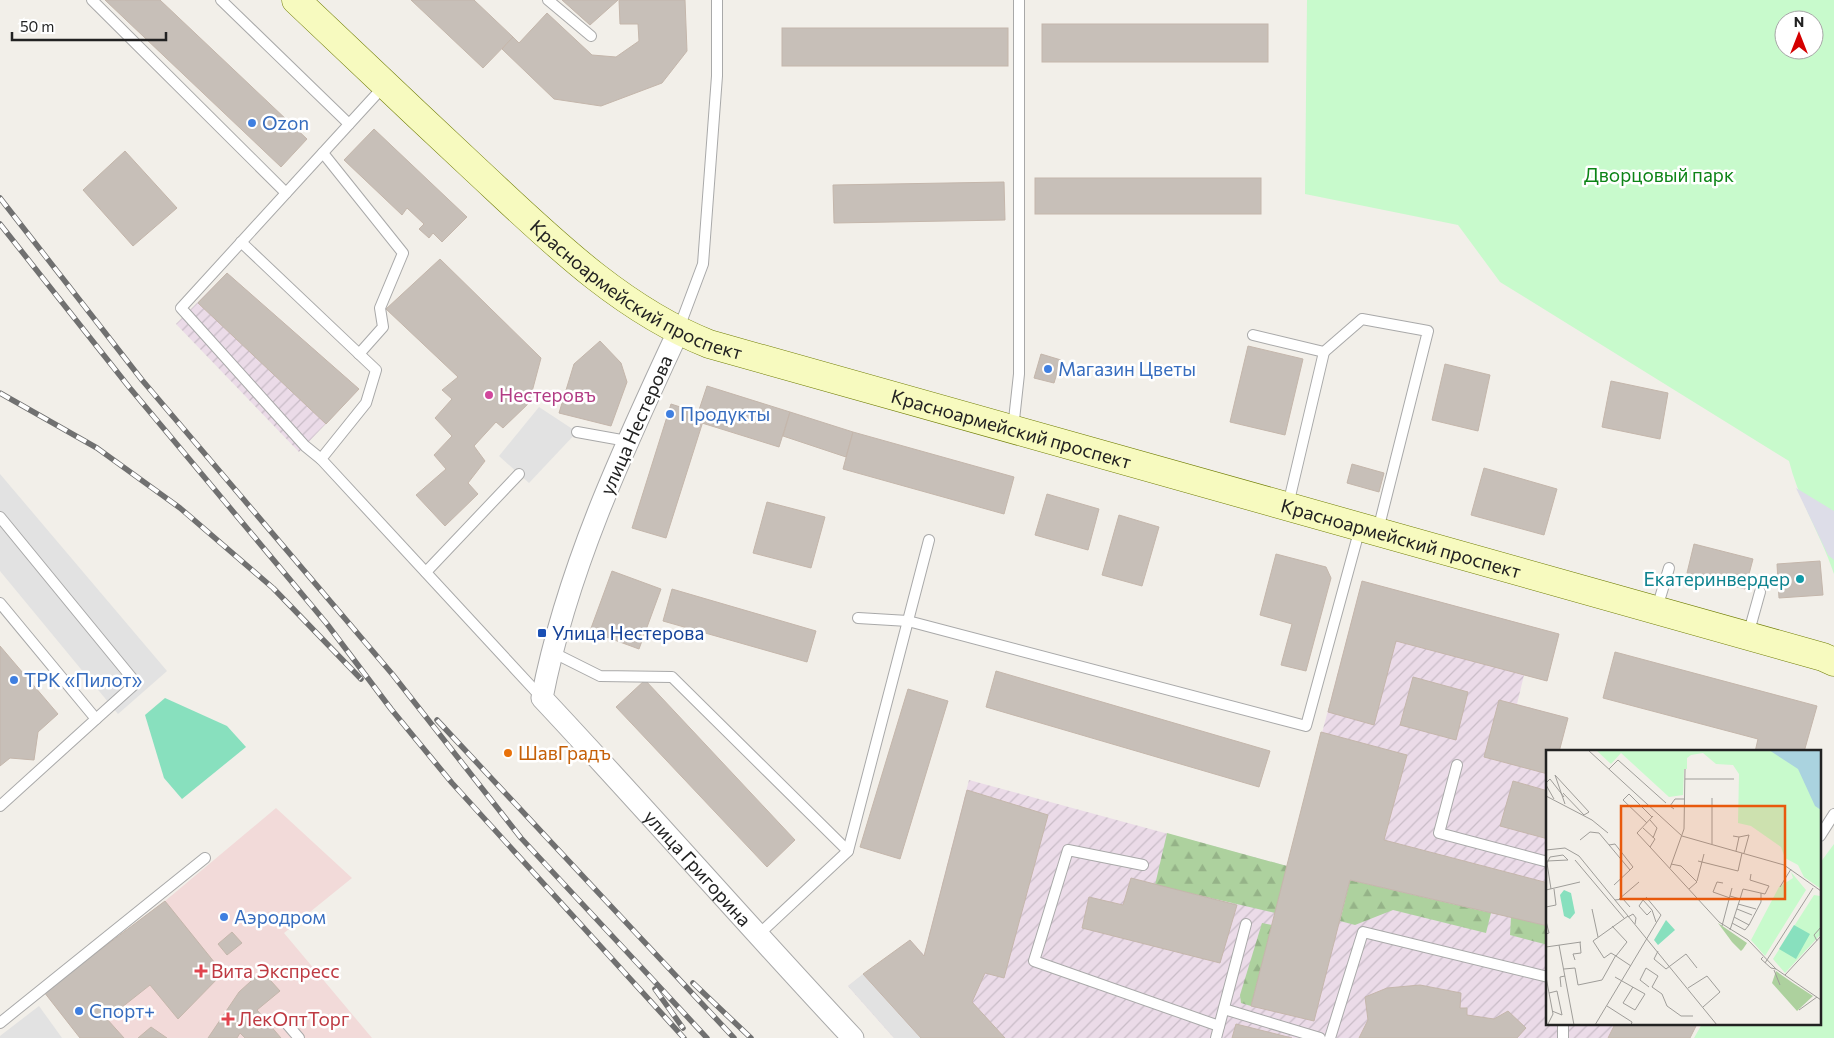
<svg xmlns="http://www.w3.org/2000/svg" width="1834" height="1038" font-family="Commissioner,sans-serif">
<defs>
<pattern id="industrial-furrows" width="10" height="10" patternUnits="userSpaceOnUse" patternTransform="scale(1.25)"><rect width="10" height="10" fill="#ebdbe8"/><path d="M-1 1l2-2M0 10L10 0M9 11l2-2" fill="none" stroke="#c9bcc7"/></pattern>
<pattern id="forest-firs" width="22" height="20" patternUnits="userSpaceOnUse" patternTransform="scale(1.25)"><rect width="22" height="20" fill="#add19e"/><path d="M5 1l3.5 6h-7zM16 11l3.5 6h-7z" fill="#95b388"/></pattern>
</defs>
<rect width="100%" height="100%" fill="#f2efe9"/>
<polygon fill="#f2dad9" points="276,808 352,878 284,933 372,1038 80,1038 44,992 165,901"/>
<g fill="url(#industrial-furrows)">
<polygon points="227,273 359,389 299,452 176,324"/>
<polygon points="1362,581 1559,634 1547,681 1524,675 1517,704 1568,718 1559,752 1548,752 1548,1024 1697,1024 1690,1038 894,1038 848,986 910,940 924,955 969,780 1287,866"/>
</g>
<g fill="url(#forest-firs)">
<polygon points="1167,833 1287,866 1275,913 1155,885"/>
<polygon points="1350,880 1491,913 1486,933 1393,910 1355,925 1340,921"/>
<polygon points="1511,917 1548,926 1548,945 1510,935"/>
<polygon points="1262,923 1272,925 1251,1006 1241,1003 1240,995"/>
</g>
<g fill="#c8facc" fill-rule="evenodd">
<path d="M1307 0H1834V574C1821 535 1799 501 1789 461L1500 282 1458 225 1305 194ZM1784 20H1814V50H1784Z"/>
<polygon points="1834,844 1834,1038 1694,1038 1702,1024 1820,1024 1820,863"/>
</g>
<polygon fill="#88e0be" points="165,698 227,726 246,747 182,799 164,778 145,715"/>
<g fill="#e2e2e2">
<polygon points="539,407 577,432 529,483 499,456"/>
<polygon points="0,474 167,671 118,714 0,571"/>
<polygon points="863,974 921,1038 894,1038 848,986"/>
<polygon points="39,1006 62,1038 0,1038 0,1036"/>
</g>
<polygon fill="#dddde8" points="1796,488 1834,511 1834,560 1828,555"/>
<g fill="#c7bfb8" stroke="#c4b6ab">
<polygon points="105,0 160,0 307,139 281,167"/>
<polygon points="411,0 474,0 513,37 483,68"/>
<polygon points="562,0 618,0 590,25"/>
<polygon points="619,0 685,0 687,51 662,83 601,106 554,99 502,49 513,37 519,43 547,13 592,55 616,57 639,41 638,24 620,24"/>
<rect x="1042" y="24" width="226" height="38"/>
<rect x="782" y="28" width="226" height="38"/>
<polygon points="374,129 467,217 442,242 433,233 429,238 419,229 424,224 407,208 402,215 344,160"/>
<polygon points="125,151 177,208 133,246 83,190"/>
<rect x="1035" y="178" width="226" height="36"/>
<polygon points="1004,182 1005,220 834,223 833,185"/>
<polygon points="440,259 541,358 529,403 503,428 496,422 474,446 485,461 468,483 478,494 445,526 416,495 446,469 434,455 452,436 435,418 452,399 442,390 458,377 386,309"/>
<polygon points="227,273 359,389 326,424 198,303"/>
<polygon points="600,341 621,363 627,382 611,426 559,413 574,364"/>
<polygon points="1248,346 1303,359 1285,435 1230,422"/>
<polygon points="1041,354 1061,360 1054,383 1034,378"/>
<polygon points="1445,364 1490,375 1478,431 1432,420"/>
<polygon points="1611,381 1668,393 1660,439 1602,427"/>
<polygon points="707,386 790,412 779,447 702,423 705,415 698,413"/>
<polygon points="671,404 705,415 666,538 632,528"/>
<polygon points="790,412 853,432 846,457 783,436"/>
<polygon points="853,432 1014,477 1004,514 843,469"/>
<polygon points="1352,464 1384,473 1379,492 1347,483"/>
<polygon points="1484,468 1557,489 1544,535 1471,515"/>
<polygon points="1047,494 1099,509 1088,550 1035,535"/>
<polygon points="767,502 825,517 811,568 753,553"/>
<polygon points="1119,515 1159,527 1142,586 1102,575"/>
<polygon points="1694,544 1753,559 1745,589 1687,573"/>
<polygon points="1276,554 1326,567 1331,578 1306,671 1281,665 1292,624 1260,615"/>
<polygon points="1820,561 1823,595 1779,598 1777,564"/>
<polygon points="612,571 661,589 639,649 590,631"/>
<polygon points="1362,581 1559,634 1547,681 1396,641 1374,725 1328,712"/>
<polygon points="672,589 816,631 807,662 663,621"/>
<polygon points="0,646 58,714 38,732 34,760 10,758 0,766"/>
<polygon points="1615,652 1817,706 1804,752 1755,752 1758,739 1603,698"/>
<polygon points="996,671 1270,751 1259,787 986,707"/>
<polygon points="1413,677 1468,692 1456,740 1400,725"/>
<polygon points="645,680 795,840 767,867 616,707"/>
<polygon points="908,689 948,701 900,859 860,847"/>
<polygon points="1499,700 1568,718 1559,752 1548,752 1548,774 1484,757"/>
<polygon points="1321,732 1407,755 1384,840 1548,883 1548,926 1350,880 1314,1021 1251,1006"/>
<polygon points="1513,781 1548,791 1548,839 1500,826"/>
<polygon points="967,790 1048,815 1004,978 985,973 972,1002 1005,1038 921,1038 863,974 910,940 924,956"/>
<polygon points="1131,878 1237,905 1220,963 1082,928 1089,897 1123,905"/>
<polygon points="165,901 223,973 178,1019 150,985 107,1019 124,1038 80,1038 44,992"/>
<polygon points="232,932 242,943 227,955 218,944"/>
<polygon points="262,971 280,991 257,1010 281,1038 245,1038 240,1033 237,1038 208,1038 239,992"/>
<polygon points="1420,985 1461,993 1460,1008 1467,1008 1467,1015 1494,1019 1508,1011 1526,1028 1517,1038 1359,1038 1368,1020 1365,997 1387,988"/>
<polygon points="1236,1024 1292,1038 1232,1038"/>
<polygon points="1615,1024 1697,1024 1690,1038 1608,1038"/>
<polygon points="151,1027 167,1038 138,1038"/>
</g>
<g fill="none" stroke-linecap="round" stroke-linejoin="round">
<defs>
<g id="service">
<polyline points="92,0 286,193"/>
<polyline points="221,0 349,124"/>
<polyline points="548,0 591,36"/>
<polyline points="323,153 403,253 380,308 383,327 359,354"/>
<polyline points="241,242 376,370 366,403 321,459 541,697"/>
<polyline points="679,328 703,264 717,76 717,0"/>
<polyline points="1253,335 1324,352 1288,505"/>
<polyline points="1324,352 1362,319 1428,331 1378,530"/>
<polyline points="1013,429 1019,374 1019,0"/>
<polyline points="577,432 627,441"/>
<polyline points="321,459 305,446 181,308 384,86"/>
<polyline points="0,517 136,683 96,719"/>
<polyline points="426,572 519,474"/>
<polyline points="0,603 96,719 0,806"/>
<polyline points="1657,608 1669,568"/>
<polyline points="858,618 908,621 1306,726 1360,528"/>
<polyline points="1748,635 1760,592"/>
<polyline points="552,652 600,676 672,677 848,851 757,936"/>
<polyline points="1457,765 1439,833 1548,862"/>
<polyline points="1820,836 1834,814"/>
<polyline points="848,851 929,540"/>
<polyline points="1143,865 1068,850 1034,961 1219,1026"/>
<polyline points="1224,1009 1320,1038"/>
<polyline points="281,1017 299,1038"/>
<polyline points="0,1023 205,858"/>
<polyline points="1216,1038 1246,924"/>
<polyline points="1330,1038 1363,932 1548,977"/>
<polyline points="1563,1038 1563,1024"/>
</g>
<g id="minor">
<path id="s1" d="M678 332C623 450 567 569 542 698 647 810 748 926 853 1038"/>
</g>
<g id="secondary">
<path id="s2" d="M296 0C355 56 415 113 475 169 546 235 618 308 709 344L1823 657 1834 662"/>
</g>
</defs>
<use href="#service" stroke="#a9a9a9" stroke-width="12"/>
<use href="#minor" stroke="#a9a9a9" stroke-width="23"/>
<use href="#secondary" stroke="#707d05" stroke-width="29"/>
<use href="#service" stroke="#fff" stroke-width="10"/>
<use href="#minor" stroke="#fff" stroke-width="21"/>
<use href="#secondary" stroke="#f7fabf" stroke-width="28"/>
<defs>
<g id="rail">
<polyline points="0,198 142,380 393,675 521,838 707,1038"/>
<polyline points="0,224 129,387 327,624 391,709 452,783 684,1038"/>
<polyline points="0,393 97,448 180,508 273,588 361,679"/>
<polyline points="437,720 734,1038"/>
<polyline points="693,983 751,1038"/>
<polyline points="655,989 683,1028"/>
</g>
</defs>
<use href="#rail" stroke="#707070" stroke-width="5.5"/>
<use href="#rail" stroke="#fff" stroke-width="4" stroke-dasharray="11" stroke-linecap="butt"/>
</g>
<g fill="#3f7fe0" stroke="#fff" stroke-width="2">
<circle cx="252" cy="123" r="5"/>
<circle cx="1048" cy="369" r="5"/>
<circle cx="670" cy="414" r="5"/>
<circle cx="14" cy="680" r="5"/>
<circle cx="224" cy="917" r="5"/>
<circle cx="79" cy="1011" r="5"/>
</g>
<circle fill="#d1479c" stroke="#fff" stroke-width="2" cx="489" cy="395" r="5"/>
<circle fill="#0f9aa8" stroke="#fff" stroke-width="2" cx="1800" cy="579" r="5"/>
<rect fill="#1a4fb4" stroke="#fff" stroke-width="2" x="537" y="628" width="10" height="10" rx="2.5"/>
<circle fill="#e8710a" stroke="#fff" stroke-width="2" cx="508" cy="753" r="5"/>
<g fill="#e0444e" stroke="#fff" stroke-width="2">
<path d="M198.5 963.5h5v5h5v5h-5v5h-5v-5h-5v-5h5z"/>
<path d="M225.5 1011.5h5v5h5v5h-5v5h-5v-5h-5v-5h5z"/>
</g>
<g text-anchor="middle" stroke-width="5" stroke-linejoin="round" paint-order="stroke">
<g font-size="19" fill="#366cbe" stroke="#fff" text-anchor="start">
<text x="262" y="130">Ozon</text>
<text x="1058" y="376">Магазин Цветы</text>
<text x="680" y="421">Продукты</text>
<text x="24" y="687">ТРК «Пилот»</text>
<text x="234" y="924">Аэродром</text>
<text x="89" y="1018">Спорт+</text>
</g>
<g font-size="19" fill="#0c8416" stroke="#fff">
<text x="1659" y="182">Дворцовый парк</text>
</g>
<g font-size="19" fill="#222" stroke="#fff">
<text dy="7" stroke="none"><textPath href="#s2" startOffset="450">Красноармейский проспект</textPath></text>
<text transform="translate(636 425) rotate(-66)" y="7">улица Нестерова</text>
<text dy="7" stroke="none"><textPath href="#s2" startOffset="854">Красноармейский проспект</textPath></text>
<text dy="7" stroke="none"><textPath href="#s2" startOffset="1259">Красноармейский проспект</textPath></text>
<text dy="7" stroke="none"><textPath href="#s1" startOffset="622">улица Григорина</textPath></text>
</g>
<g font-size="19" fill="#b23c85" stroke="#fff" text-anchor="start">
<text x="499" y="402">Нестеровъ</text>
</g>
<g font-size="19" fill="#0d838f" stroke="#fff" text-anchor="end">
<text x="1790" y="586">Екатеринвердер</text>
</g>
<g font-size="19" fill="#164399" stroke="#fff" text-anchor="start">
<text x="552" y="640">Улица Нестерова</text>
</g>
<g font-size="19" fill="#c56008" stroke="#fff" text-anchor="start">
<text x="518" y="760">ШавГрадъ</text>
</g>
<g font-size="19" fill="#be3a42" stroke="#fff" text-anchor="start">
<text x="211" y="978">Вита Экспресс</text>
<text x="238" y="1026">ЛекОптТорг</text>
</g>
</g>
<g transform="translate(1546 750)">
<rect width="275" height="275" fill="#f2efe9"/>
<path d="M172 173 201 193 197 199 195 201 186 192ZM230 221 247 233 267 246 251 261 226 233Z" fill="#add19e"/>
<path d="M50 0H275V139L258 127 252 115 239 108 235 97 205 76 192 73 193 24 187 15 170 14 157 3 145 5 141 8V19H138L137 45 123 47 75 3 65 14ZM245 122 260 140 219 206 205 190 233 137 247 128ZM268 145 274 146 275 184 239 223 227 209Z" fill="#c8facc"/>
<path d="M18 140 25 143 29 163 24 169 18 166 14 145ZM120 170 129 180 112 195 108 190ZM248 175 264 184 250 209 233 199Z" fill="#88e0be"/>
<path d="M223 0H275V60L269 56 252 19Z" fill="#aad3df"/>
<path fill="none" stroke="#9f9d99" stroke-width="1" d="M42 0 136 86 238 115 275 141M63 19 72 10 120 53M139 29H188M0 33 4 29 18 47M0 35 8 49M17 43 38 65 43 62 9 25 19 54M0 46 46 70 62 83M128 59 124 56 129 49H139M104 70 111 78 107 88M101 73 77 50 83 44 106 67M97 78 109 89 104 97 173 172 202 190 230 219 275 250M187 86 193 87 190 101M193 87 203 85 198 103M34 90 44 82 53 83 84 120 68 135M166 94V48M63 95 69 94 87 117 84 120M104 97 91 83 107 66M0 100 19 98 33 106 171 275M29 110 78 168M1 111 22 110M152 111 192 121 196 103M125 114 135 116 151 132 143 139M124 118 138 79 139 19M151 131 158 104M177 133 171 132 167 142 184 148M234 137 245 119M5 139 1 113 4 107 17 105 22 110M0 140 34 132M184 146 194 149 197 139 219 144 223 136 204 130 205 124M73 149 93 132M69 150 77 149 84 157M192 154 210 159M0 157 10 155 8 139M46 159 52 187M191 159 206 165M105 161 101 165 93 156 97 150 106 160 110 172M82 167 87 164 90 168 89 174M188 167 203 175 215 152V143M0 171 3 183 0 184M186 173 199 180 203 175M66 176 81 192 70 206 85 216M176 176 186 138M184 180 194 149M47 191 82 166M47 191 58 208 65 203 70 206M271 191 268 185 275 177M13 195 28 275M0 197 35 192M112 201 108 209 120 219 140 204 151 218M217 207 215 209 225 218 230 219M29 210 27 204 35 203 34 192M219 213 267 138M18 219 29 218 32 235 56 230 70 205M228 220 234 235M239 225 275 186M0 227 7 264 2 274M69 227 76 231 99 244 89 260 77 253 87 237M15 237 14 227 19 226M103 237 94 230 100 218 112 226 106 237 116 244 121 256 135 266H147M142 238 161 226 174 242M3 243 11 241 16 265 6 261M61 256 86 272 85 275M157 257 174 242M253 260 271 247M49 275 115 165 100 147"/>
<path fill="#e8590c" fill-opacity="0.15" stroke="#e8590c" stroke-width="2.5" d="M75 56H239V149H75Z"/>
<rect width="275" height="275" fill="none" stroke="#222" stroke-width="2.5"/>
</g>
<g transform="translate(1799 35)"><circle r="24" fill="#ffffff" stroke="#a7a7a7"/>
<path d="M0-4L9 19L0 12L-9 19Z" fill="#d40000"/>
<text y="-8" font-size="14" font-weight="bold" text-anchor="middle" fill="#222222">N</text>
</g>
<path d="M12 32v8h154v-8" fill="none" stroke="#222222" stroke-width="2.5"/>
<text x="20" y="32" font-size="15" fill="#222222" stroke="#ffffff" stroke-width="4" paint-order="stroke">50 m</text>
</svg>
